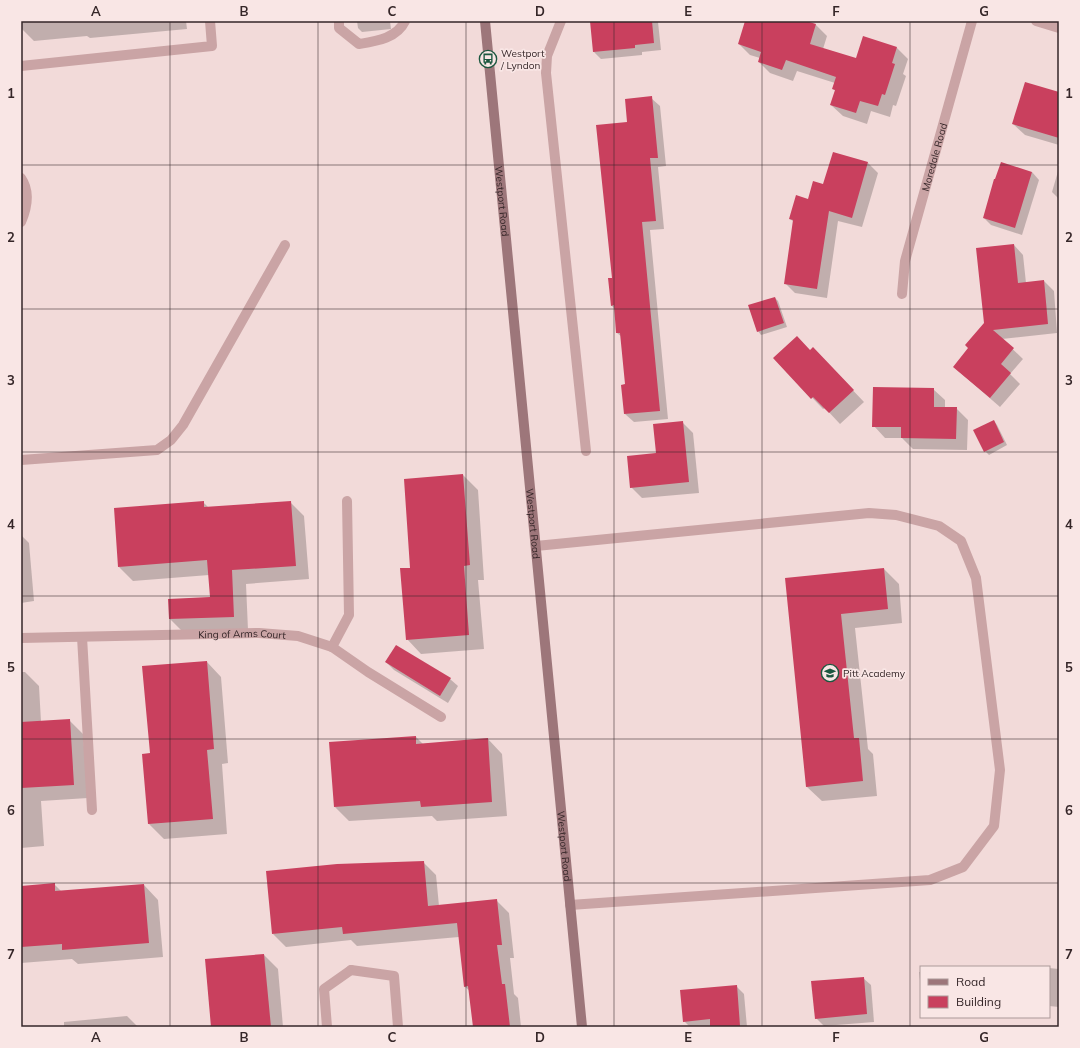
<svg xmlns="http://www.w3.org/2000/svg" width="1080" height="1048" font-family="Mulish,sans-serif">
<rect width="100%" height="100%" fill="#f2dad9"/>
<g fill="#0003">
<polygon points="21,21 186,21 187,29 90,38 87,36 34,41 21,28"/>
<polygon points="357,21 390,21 391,29 362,32 358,28"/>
<polygon points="591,21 657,21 658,22 661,50 642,52 642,55 601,59 594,52"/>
<polygon points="746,21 802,21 816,25 827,36 823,49 857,59 864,38 897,48 908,59 903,74 906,76 896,106 893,105 890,117 871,111 867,124 843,116 831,105 836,91 833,89 835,83 797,71 793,81 770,73 759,62 760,58 750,55 739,44"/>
<polygon points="1059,93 1059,145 1025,135 1013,124"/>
<polygon points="651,98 660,106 666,166 658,167 664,229 650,230 668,419 634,422 625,414 626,385 622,337 617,333 615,309 611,305 628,123"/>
<polygon points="868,163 878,173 862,227 838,221 827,298 795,293 785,283 794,222 790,219 824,185"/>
<polygon points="1059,168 1059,199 1052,192"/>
<polygon points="1032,172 1039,180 1022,235 991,225 984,218"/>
<polygon points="1014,245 1023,255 1026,283 1044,281 1054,291 1057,333 1002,339 1023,359 1010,374 1020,384 1000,407 954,367 970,348 985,323"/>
<polygon points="775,298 778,301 787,327 761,335 758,331"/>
<polygon points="811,351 824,360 864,402 840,424 825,408 823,409 775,359"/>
<polygon points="933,389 945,400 945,408 956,408 968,420 967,450 913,449 902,438 885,438 874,426"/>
<polygon points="994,421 997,425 1007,445 989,455 985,451"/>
<polygon points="682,422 693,433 699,493 642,498 631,487"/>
<polygon points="463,475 478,490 484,580 478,580 484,649 421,654 407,639 411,568"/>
<polygon points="203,502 209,508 290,502 304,516 309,579 246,584 248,630 184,633 170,619 211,598 209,575 133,581 119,567"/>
<polygon points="21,535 29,543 34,601 21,603"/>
<polygon points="884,569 899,584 902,623 855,628 868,749 873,754 877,796 822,801 807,787 786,579"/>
<polygon points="396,646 450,679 458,686 448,703 394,670 386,662"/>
<polygon points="207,662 221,677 228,763 222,764 227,834 164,839 149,824 151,754"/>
<polygon points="21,672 25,672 39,686 41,722 69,720 83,734 88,798 41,801 44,846 21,848"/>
<polygon points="416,737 423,744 488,739 502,754 507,816 437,821 432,816 349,821 335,807"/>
<polygon points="423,862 436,875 439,906 496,900 509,913 514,958 510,958 514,994 518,998 521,1027 474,1027 470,991 465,987 459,937 357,946 351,940 286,947 273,934"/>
<polygon points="54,884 62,892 144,885 158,900 163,957 78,964 72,959 21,963 21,887"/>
<polygon points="264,955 278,969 283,1027 212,1027"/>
<polygon points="1049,968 1059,969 1059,1007 1049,1006"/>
<polygon points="919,972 921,972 921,989"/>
<polygon points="863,978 871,985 874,1022 824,1026 816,1018"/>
<polygon points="736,986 744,994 747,1027 690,1027 684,1021"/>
<polygon points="127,1016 138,1027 64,1027 64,1022"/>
</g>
<g fill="#c9405e">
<polygon points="590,21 652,21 654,43 635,45 635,48 593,52"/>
<polygon points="745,21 806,21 816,24 810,44 856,58 863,36 897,47 892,63 895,64 885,95 882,94 878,106 860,101 856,113 830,105 835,90 832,89 836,77 786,60 782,70 758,62 761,52 738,44"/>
<polygon points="1025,82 1059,92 1059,138 1012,124"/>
<polygon points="652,96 658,158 650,158 656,221 642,222 660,411 624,414 621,385 625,384 620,333 616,333 614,305 611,306 608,278 612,278 596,125 627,122 625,99"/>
<polygon points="833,152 868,162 852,218 829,211 817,289 784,284 793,220 789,219 796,195 808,199 813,181 823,184"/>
<polygon points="1001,162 1032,172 1015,228 983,218 994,179 995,179"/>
<polygon points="1014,244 1018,283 1044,280 1048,324 993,330 1014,348 1001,364 1011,373 990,398 953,367 968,348 965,345 984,323 976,248"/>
<polygon points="775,297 784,323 757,332 748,305"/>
<polygon points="797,336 810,350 813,347 854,390 829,413 813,397 811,399 773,358"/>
<polygon points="873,387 934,388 934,407 957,407 956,439 901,438 901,427 872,427"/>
<polygon points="994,420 1004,442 984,452 973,430"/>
<polygon points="683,421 689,482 630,488 627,456 656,453 653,424"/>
<polygon points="463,474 470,565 464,566 469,635 406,640 400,568 410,568 404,479"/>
<polygon points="204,501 204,507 291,501 296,566 232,570 234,617 169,619 168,599 210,597 207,560 118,567 114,508"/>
<polygon points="884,568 888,609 841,614 854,738 859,738 863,781 806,787 785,578"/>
<polygon points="396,645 451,678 440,696 385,662"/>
<polygon points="207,661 214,749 207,750 213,819 148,824 142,754 150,753 142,666"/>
<polygon points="70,719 74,785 21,788 21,722"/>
<polygon points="416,736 416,744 488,738 492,802 421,807 420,801 334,807 329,742"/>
<polygon points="424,861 428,906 497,899 502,945 497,945 502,984 505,984 510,1027 473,1027 468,986 464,987 457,923 343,934 342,927 272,934 266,871 337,864"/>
<polygon points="55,883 55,891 144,884 149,943 62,950 62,944 21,947 21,886"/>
<polygon points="264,954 271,1027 211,1027 205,959"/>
<polygon points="864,977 867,1014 815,1019 811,981"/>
<polygon points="737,985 740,1026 710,1027 710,1019 683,1022 680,990"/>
</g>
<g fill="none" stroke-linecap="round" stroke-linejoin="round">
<g stroke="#caa4a5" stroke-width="10">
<path d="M339 21V28L359 44C377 41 397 38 405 21"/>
<polyline points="21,66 212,46 210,21"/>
<path d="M21 178C30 191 27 208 21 222"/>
<polyline points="21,460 157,450 171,440 183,425 285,245"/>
<polyline points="536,546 869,513 896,515 939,526 961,541 976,578 1000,770 994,826 963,867 930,880 570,905"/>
<polyline points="82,637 92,810"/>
<polyline points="332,647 349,615 347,501"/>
<polyline points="327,1027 324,989 351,970"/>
</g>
<g stroke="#caa4a5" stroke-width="10">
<polyline points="561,21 547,56 546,73 586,451"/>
<polyline points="1036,21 1059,28"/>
<path id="s1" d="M902 294 905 261 972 21"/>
<path id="s2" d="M21 638 259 633 298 636 332 647 368 672 441 717"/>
<polyline points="351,970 394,976 398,1027"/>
</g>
<path stroke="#9d767a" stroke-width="10" id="s3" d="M485 21 582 1027"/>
</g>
<path fill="none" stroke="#352628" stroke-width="1" stroke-opacity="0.55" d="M170 21V1027M318 21V1027M466 21V1027M614 21V1027M762 21V1027M910 21V1027M21 165H1059M21 309H1059M21 452H1059M21 596H1059M21 739H1059M21 883H1059"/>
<defs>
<symbol id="bus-ring" viewBox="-11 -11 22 22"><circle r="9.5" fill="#f9e6e5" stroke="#1b573f" stroke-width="1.5"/><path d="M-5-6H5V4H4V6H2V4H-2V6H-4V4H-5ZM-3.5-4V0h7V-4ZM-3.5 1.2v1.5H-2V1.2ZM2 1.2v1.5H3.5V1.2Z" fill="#1b573f"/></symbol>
<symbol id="school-ring" viewBox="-11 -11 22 22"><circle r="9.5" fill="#f9e6e5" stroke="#1b573f" stroke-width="1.5"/><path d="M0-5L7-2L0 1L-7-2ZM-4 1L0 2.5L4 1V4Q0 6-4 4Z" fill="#1b573f"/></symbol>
</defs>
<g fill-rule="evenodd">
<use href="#bus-ring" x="478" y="49" width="20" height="20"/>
<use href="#school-ring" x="820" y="663" width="20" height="20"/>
</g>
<g text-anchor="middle" stroke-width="3.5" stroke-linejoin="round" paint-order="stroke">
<g font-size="10" fill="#352628" stroke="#f9e6e5" text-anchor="start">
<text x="501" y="57">Westport<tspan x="501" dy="12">/ Lyndon</tspan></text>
<text x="843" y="677">Pitt Academy</text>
</g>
<g font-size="10" fill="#352628" stroke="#f9e6e5">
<text dy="4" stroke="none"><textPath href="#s1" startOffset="141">Moredale Road</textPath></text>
<text dy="4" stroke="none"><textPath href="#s3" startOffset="181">Westport Road</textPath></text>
<text dy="4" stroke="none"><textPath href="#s3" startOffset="505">Westport Road</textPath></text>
<text dy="4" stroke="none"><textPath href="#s2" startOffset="221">King of Arms Court</textPath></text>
<text dy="4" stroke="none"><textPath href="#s3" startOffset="829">Westport Road</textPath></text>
</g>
</g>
<rect width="1080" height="1048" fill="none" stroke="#f9e6e5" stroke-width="44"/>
<rect x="920" y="966" width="130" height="52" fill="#f9e6e5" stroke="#ab9999"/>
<rect x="928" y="979" width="20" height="6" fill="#9d767a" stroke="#ab9999"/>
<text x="956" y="986" font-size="12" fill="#352628">Road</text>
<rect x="928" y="996" width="20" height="12" fill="#c9405e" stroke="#ab9999"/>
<text x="956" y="1006" font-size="12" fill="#352628">Building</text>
<rect x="22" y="22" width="1036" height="1004" fill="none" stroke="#352628" stroke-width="1.5"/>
<g font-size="13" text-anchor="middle" font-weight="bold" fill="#352628">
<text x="96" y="16">A</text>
<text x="244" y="16">B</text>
<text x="392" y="16">C</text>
<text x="540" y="16">D</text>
<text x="688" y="16">E</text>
<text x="836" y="16">F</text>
<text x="984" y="16">G</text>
<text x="11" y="98">1</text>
<text x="1069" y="98">1</text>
<text x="11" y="242">2</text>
<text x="1069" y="242">2</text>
<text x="11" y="385">3</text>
<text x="1069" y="385">3</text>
<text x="11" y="529">4</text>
<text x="1069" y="529">4</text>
<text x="11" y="672">5</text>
<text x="1069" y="672">5</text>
<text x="11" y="815">6</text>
<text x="1069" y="815">6</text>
<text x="11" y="959">7</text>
<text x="1069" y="959">7</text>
<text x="96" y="1042">A</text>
<text x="244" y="1042">B</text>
<text x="392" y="1042">C</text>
<text x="540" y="1042">D</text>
<text x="688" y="1042">E</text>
<text x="836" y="1042">F</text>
<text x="984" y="1042">G</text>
</g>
</svg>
